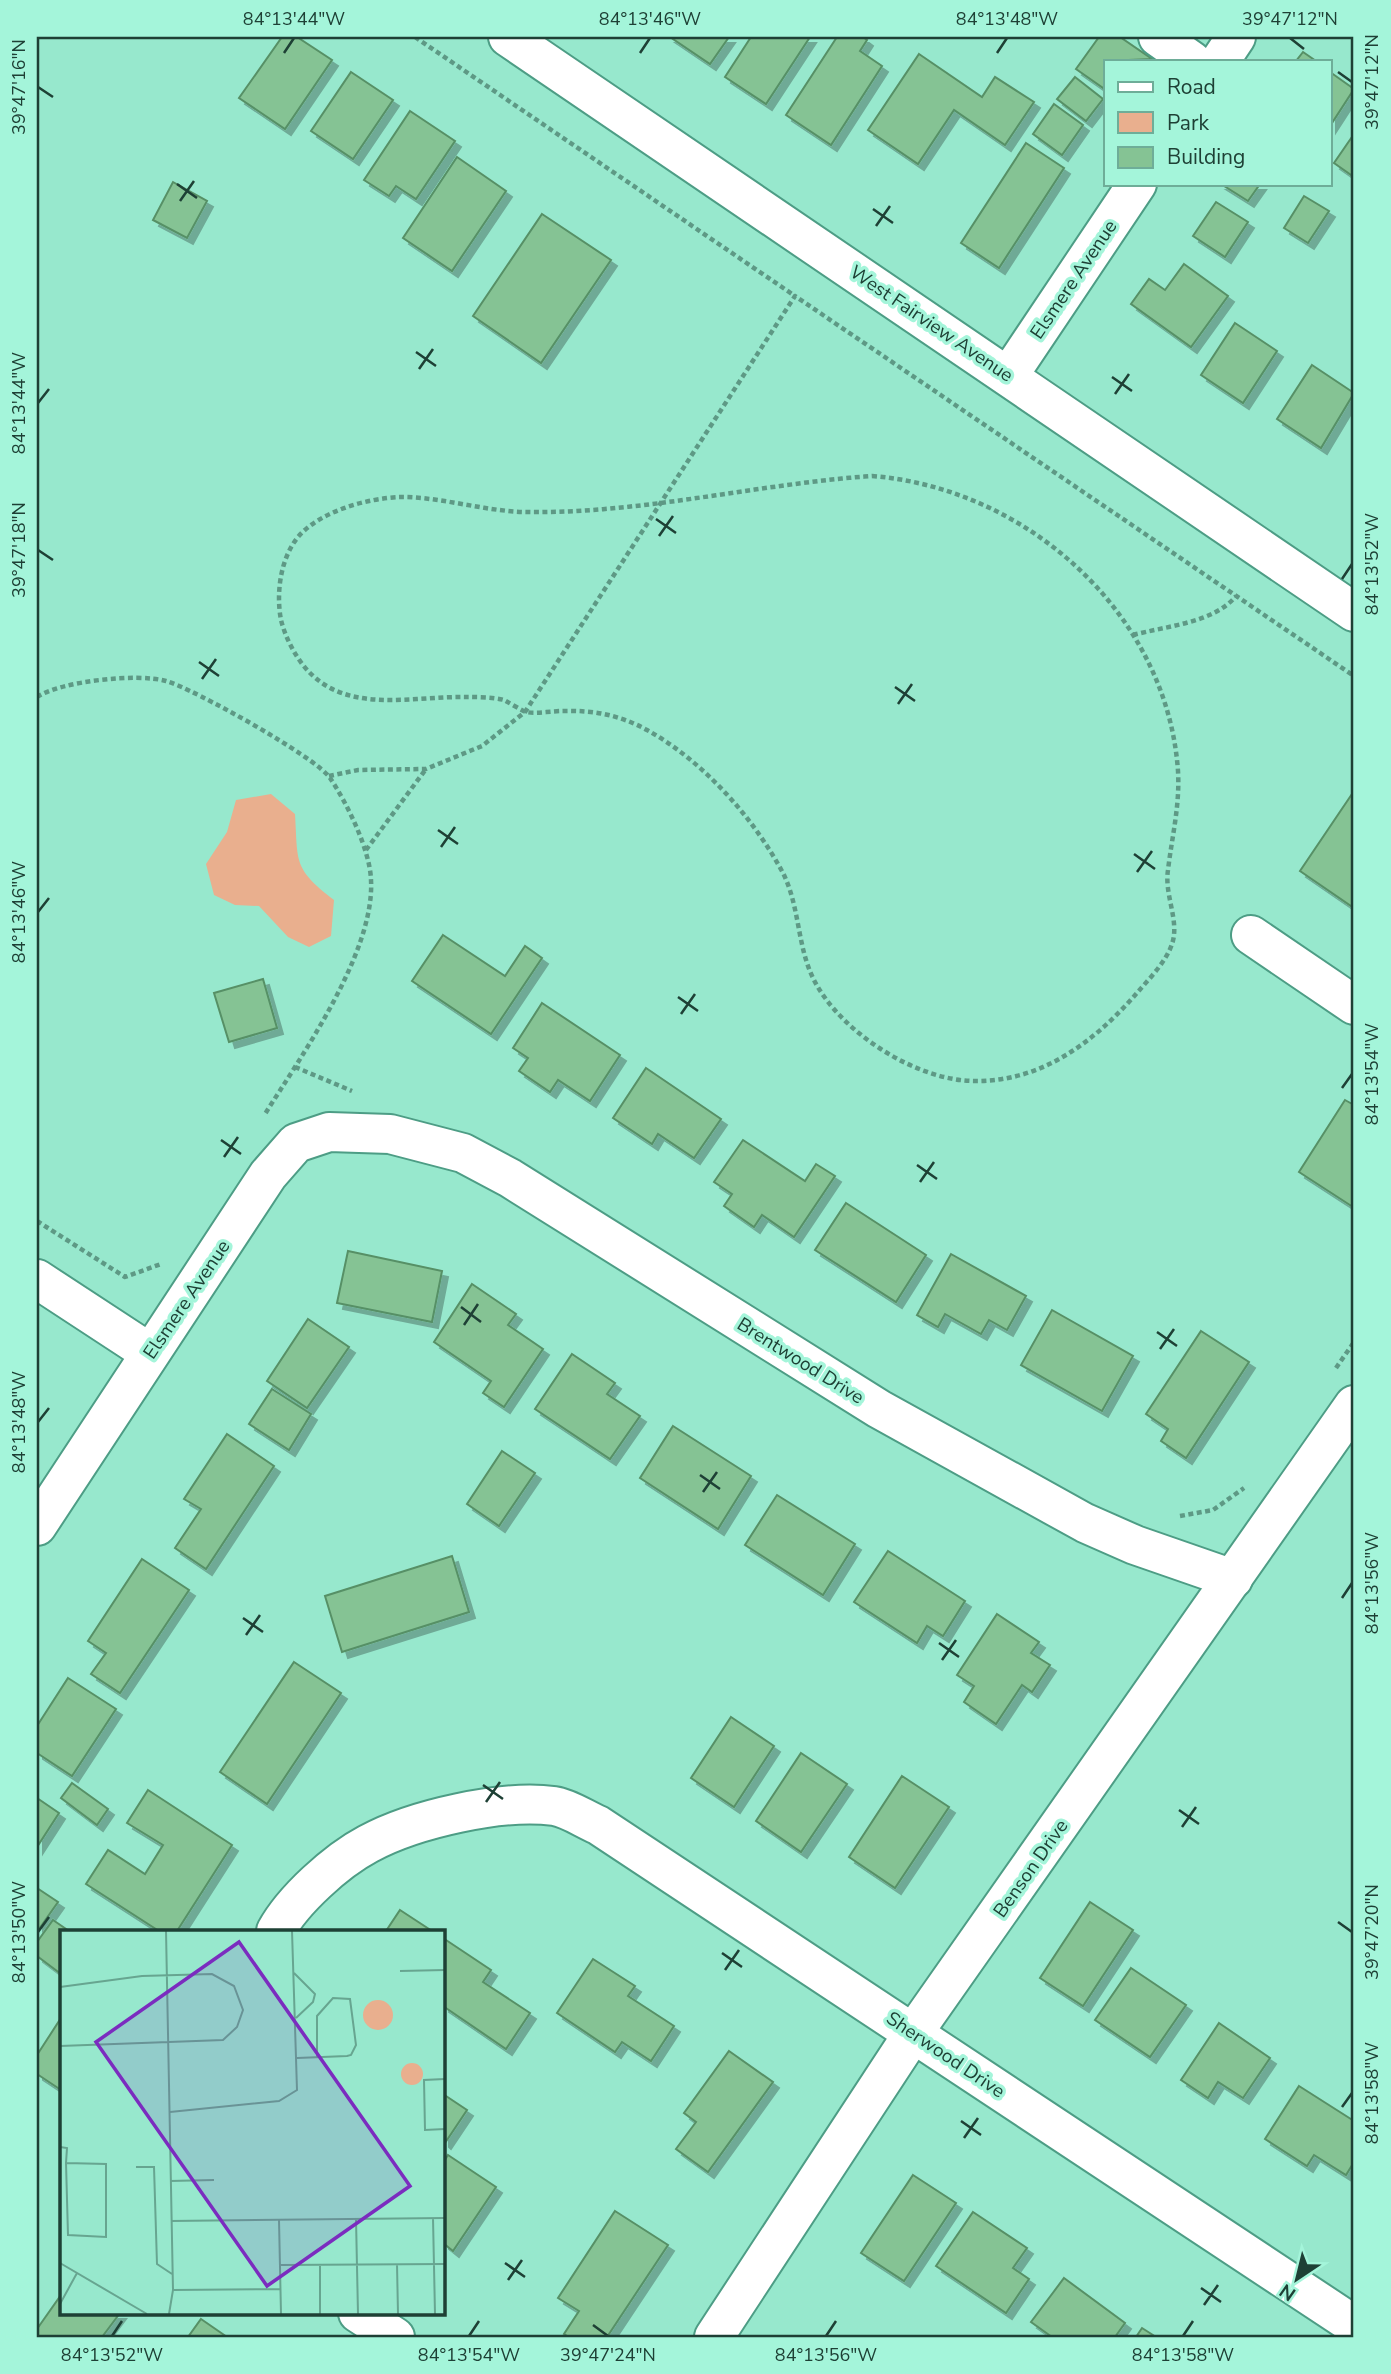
<svg xmlns="http://www.w3.org/2000/svg" width="1391" height="2374" font-family="'Nunito Sans',sans-serif">
<defs>
<filter id="shadow"><feDropShadow dx="6" dy="6" stdDeviation="0" flood-color="#0004"/></filter>
</defs>
<rect width="100%" height="100%" fill="#97e8cd"/>
<path fill="#e9af8e" d="M271 794 295 814C298 863 293 868 334 900L331 936 309 947 288 937 259 906 235 905 214 895 206 864 227 832 236 800Z"/>
<g fill="#85c394" stroke="#579066" stroke-width="2" filter="url(#shadow)">
<polygon points="282,37 297,37 332,60 285,129 239,98"/>
<polygon points="670,37 729,37 710,64"/>
<polygon points="751,37 810,37 766,104 725,77"/>
<polygon points="837,37 863,37 867,40 860,51 882,66 831,145 786,115"/>
<polygon points="1099,37 1120,37 1152,59 1106,61 1106,90 1076,69"/>
<polygon points="1303,52 1316,61 1296,61"/>
<polygon points="919,54 982,97 995,77 1034,102 1005,145 954,110 918,164 868,130"/>
<polygon points="351,72 393,100 353,159 311,131"/>
<polygon points="1330,72 1354,89 1330,126"/>
<polygon points="1075,77 1103,99 1086,121 1057,99"/>
<polygon points="1054,104 1083,125 1062,155 1033,134"/>
<polygon points="410,111 455,141 416,199 396,186 389,196 364,180"/>
<polygon points="1354,134 1354,177 1334,163"/>
<polygon points="1026,143 1064,168 999,268 961,243"/>
<polygon points="457,157 506,191 452,271 403,238"/>
<polygon points="173,182 207,201 187,238 153,220"/>
<polygon points="1221,184 1260,184 1248,201"/>
<polygon points="1304,196 1329,211 1308,243 1284,228"/>
<polygon points="1216,202 1248,222 1225,257 1193,236"/>
<polygon points="542,214 611,260 541,363 473,316"/>
<polygon points="1184,264 1228,296 1191,347 1131,304 1149,279 1165,290"/>
<polygon points="1235,323 1277,351 1243,403 1201,375"/>
<polygon points="1312,365 1354,393 1321,448 1277,419"/>
<polygon points="1354,791 1354,908 1300,871"/>
<polygon points="443,935 505,976 525,946 542,958 491,1034 412,981"/>
<polygon points="263,979 277,1028 229,1042 214,993"/>
<polygon points="542,1003 620,1055 590,1101 558,1080 550,1092 519,1071 528,1058 513,1048"/>
<polygon points="646,1068 721,1119 694,1158 658,1134 652,1144 613,1118"/>
<polygon points="1345,1100 1354,1105 1353,1207 1299,1172"/>
<polygon points="743,1140 805,1181 816,1164 835,1176 794,1237 762,1215 754,1227 724,1206 732,1194 714,1182"/>
<polygon points="846,1203 926,1255 896,1302 815,1250"/>
<polygon points="348,1251 442,1271 432,1322 337,1303"/>
<polygon points="951,1254 1026,1296 1007,1330 989,1320 981,1334 945,1314 938,1327 917,1315"/>
<polygon points="472,1284 516,1314 508,1325 543,1349 504,1407 483,1393 491,1381 434,1342"/>
<polygon points="1052,1310 1133,1356 1102,1411 1021,1365"/>
<polygon points="308,1319 349,1347 307,1408 267,1381"/>
<polygon points="1201,1331 1249,1362 1186,1458 1161,1441 1168,1429 1146,1414"/>
<polygon points="572,1354 615,1383 607,1394 640,1416 610,1459 535,1409"/>
<polygon points="272,1389 311,1414 289,1450 249,1424"/>
<polygon points="673,1426 751,1476 718,1529 640,1478"/>
<polygon points="227,1434 274,1466 206,1569 175,1548 201,1509 184,1499"/>
<polygon points="502,1451 535,1473 499,1526 467,1504"/>
<polygon points="777,1495 855,1544 823,1595 745,1545"/>
<polygon points="888,1551 965,1601 943,1636 927,1626 917,1643 854,1602"/>
<polygon points="452,1556 469,1612 342,1652 325,1596"/>
<polygon points="142,1559 189,1590 120,1693 91,1674 106,1653 88,1641"/>
<polygon points="997,1614 1039,1642 1031,1653 1050,1665 1032,1692 1022,1685 996,1724 964,1702 974,1686 957,1675"/>
<polygon points="294,1662 341,1693 267,1804 220,1772"/>
<polygon points="68,1678 116,1709 72,1776 37,1753 37,1726"/>
<polygon points="731,1717 774,1746 734,1807 691,1778"/>
<polygon points="801,1753 847,1784 801,1852 756,1821"/>
<polygon points="902,1776 949,1807 895,1888 849,1857"/>
<polygon points="72,1783 108,1809 97,1825 61,1798"/>
<polygon points="148,1790 232,1845 177,1931 159,1931 86,1884 108,1850 145,1874 163,1845 127,1823"/>
<polygon points="37,1798 59,1813 37,1847"/>
<polygon points="37,1888 58,1902 39,1929 37,1927"/>
<polygon points="1090,1902 1133,1930 1083,2006 1040,1978"/>
<polygon points="400,1910 432,1931 386,1931"/>
<polygon points="53,1920 69,1931 61,1931 61,1974 37,1956 37,1942"/>
<polygon points="443,1938 491,1970 483,1982 530,2013 506,2049 443,2006"/>
<polygon points="593,1959 635,1986 628,1996 674,2026 651,2061 622,2042 615,2052 557,2013"/>
<polygon points="1131,1968 1186,2005 1150,2057 1095,2020"/>
<polygon points="61,2018 61,2090 37,2074 37,2055"/>
<polygon points="1219,2023 1270,2058 1243,2098 1218,2082 1208,2098 1181,2080"/>
<polygon points="729,2051 773,2082 708,2172 676,2149 696,2122 684,2113"/>
<polygon points="1299,2086 1354,2121 1354,2162 1346,2175 1314,2155 1307,2166 1265,2139"/>
<polygon points="443,2094 467,2110 445,2143 443,2141"/>
<polygon points="448,2155 496,2187 453,2251 443,2243 443,2163"/>
<polygon points="913,2175 956,2203 904,2281 861,2253"/>
<polygon points="615,2211 668,2245 607,2337 569,2337 564,2334 579,2311 558,2298"/>
<polygon points="973,2212 1027,2248 1013,2268 1029,2279 1006,2313 936,2266"/>
<polygon points="1064,2278 1125,2323 1115,2337 1052,2337 1031,2322"/>
<polygon points="61,2295 61,2313 120,2313 102,2337 37,2337 37,2329"/>
<polygon points="201,2319 227,2337 188,2337"/>
<polygon points="1142,2328 1156,2337 1136,2337"/>
</g>
<g fill="none" stroke-linecap="round" stroke-linejoin="round">
<defs>
<g id="minor">
<polyline points="508,37 1354,612"/>
<polyline points="1158,37 1192,61"/>
<polyline points="1220,61 1236,37"/>
<polyline points="1009,375 1137,184"/>
<polyline points="1251,935 1354,1005"/>
<polyline points="37,1279 150,1353"/>
<polyline points="37,1526 268,1175 296,1143 329,1132 390,1134 463,1153 510,1178 879,1409 1085,1523 1135,1545 1233,1579"/>
<path d="M276 1931C293 1900 336 1861 368 1844 414 1819 502 1799 554 1806 568 1808 584 1819 598 1825L1354 2325"/>
<polyline points="358,2313 395,2337"/>
<polyline points="714,2337 914,2032 1354,1405"/>
</g>
</defs>
<use href="#minor" stroke="#4d9d85" stroke-width="42"/>
<g stroke="#5e9985" stroke-width="4.5" stroke-dasharray="5 3.5" stroke-linecap="butt">
<polyline points="415,37 795,296"/>
<path d="M872 476C1026 488 1167 613 1178 771 1180 806 1172 836 1168 870 1164 895 1180 921 1172 944 1166 962 1149 979 1136 994 1095 1041 1043 1081 977 1081 918 1082 841 1033 814 980 797 947 800 907 783 873 753 817 703 761 647 730 620 715 593 710 563 711 552 711 536 714 526 712 523 711 506 701 504 700 493 697 478 697 466 697 410 696 343 716 303 665 293 652 285 636 281 620 276 594 280 559 298 537 320 511 368 498 401 497 442 497 483 511 525 512 642 514 756 484 872 476Z"/>
<path d="M1133 635C1166 626 1214 623 1236 596"/>
<path d="M37 697C61 681 138 673 166 681 192 688 316 757 330 778 347 803 370 850 371 880 375 952 302 1055 265 1114"/>
<polyline points="329,776 358,770 426,769 482,746 525,712 795,296 1354,676"/>
<polyline points="366,850 426,769"/>
<polyline points="295,1067 352,1091"/>
<polyline points="37,1221 125,1277 161,1264"/>
<polyline points="1336,1368 1354,1342"/>
<polyline points="1180,1516 1213,1510 1244,1488"/>
</g>
<use href="#minor" stroke="#fff" stroke-width="38"/>
</g>
<path fill="none" stroke="#1e4035" stroke-width="2.5" d="M1290 38 1304 49M284 53 294 38M640 53 650 38M997 53 1007 38M1338 72 1352 82M38 87 53 97M177 184 197 198M180 201 194 181M873 209 893 223M876 226 890 206M416 352 436 366M419 369 433 349M1112 377 1132 391M1115 394 1129 374M38 403 49 389M656 519 676 533M659 536 673 516M38 550 53 560M1342 579 1352 564M199 662 219 676M202 679 216 659M895 687 915 701M898 704 912 684M438 830 458 844M441 847 455 827M1134 854 1155 869M1137 872 1152 851M38 912 49 898M678 997 698 1011M681 1014 695 994M1342 1088 1352 1074M221 1140 241 1154M224 1157 238 1137M917 1165 937 1179M920 1182 934 1162M461 1307 481 1322M464 1325 478 1304M1157 1332 1177 1346M1160 1349 1174 1329M38 1422 49 1408M700 1475 720 1489M703 1492 717 1472M1342 1598 1352 1583M243 1618 263 1632M246 1635 260 1615M939 1643 959 1657M942 1660 956 1640M483 1785 503 1799M486 1802 500 1782M1179 1810 1199 1824M1182 1827 1196 1807M1338 1922 1352 1932M38 1932 49 1917M722 1953 742 1967M725 1970 739 1950M1342 2107 1352 2093M961 2121 981 2135M964 2138 978 2118M505 2263 525 2277M508 2280 522 2260M1201 2288 1221 2302M1204 2305 1218 2285M593 2325 608 2336M112 2336 122 2321M469 2336 479 2321M826 2336 836 2321M1183 2336 1193 2321"/>
<g text-anchor="middle" stroke-width="7" stroke-linejoin="round" paint-order="stroke">
<g font-size="19" fill="#1e4035" stroke="#a4f5da">
<text transform="translate(1073 279) rotate(-56)" y="7">Elsmere Avenue</text>
<text transform="translate(932 323) rotate(34)" y="7">West Fairview Avenue</text>
<text transform="translate(186 1299) rotate(-56)" y="7">Elsmere Avenue</text>
<text transform="translate(801 1360) rotate(32)" y="7">Brentwood Drive</text>
<text transform="translate(1030 1868) rotate(-55)" y="7">Benson Drive</text>
<text transform="translate(946 2054) rotate(34)" y="7">Sherwood Drive</text>
</g>
</g>
<g transform="translate(60 1930)">
<rect width="385" height="385" fill="#97e8cd"/>
<path d="M303 85a15 15 0 1 1 30 0a15 15 0 1 1-30 0ZM341 144a11 11 0 1 1 22 0a11 11 0 1 1-22 0Z" fill="#e9af8e"/>
<path fill="none" stroke="#67a590" stroke-width="2" d="M106 1 113 360 109 384M340 41 385 40M234 43 255 64 253 72 236 88M0 57 82 46 152 44 174 56 183 80 177 97 163 110 0 116M237 128 287 126 291 125 296 115 290 69 273 68 257 86V127M385 149 364 150 365 200 385 199M110 182 219 171 237 160 232 1M0 217 7 218 6 233 8 305 46 307V234L6 233M76 237H94L97 334 112 344M110 251 154 250M373 288 375 384M296 289 298 384M219 290 221 384M111 291 385 288M0 333 87 384M337 334 338 384M220 335 385 334M260 336V384M113 360 221 359M0 374 17 343"/>
<path fill="#7b2cbf" fill-opacity="0.15" stroke="#7b2cbf" stroke-width="3.5" d="M179 12 350 256 207 356 36 112Z"/>
<rect width="385" height="385" fill="none" stroke="#1e4035" stroke-width="3.5"/>
</g>
<rect width="1391" height="2374" fill="none" stroke="#a4f5da" stroke-width="77"/>
<rect x="1104" y="60" width="228" height="126" fill="#a4f5da" stroke="#6ead98" stroke-width="2"/>
<rect x="1118" y="82" width="35" height="10" fill="#ffffff" stroke="#6ead98" stroke-width="2"/>
<text x="1167" y="94" font-size="21" fill="#1e4035">Road</text>
<rect x="1118" y="112" width="35" height="21" fill="#e9af8e" stroke="#6ead98" stroke-width="2"/>
<text x="1167" y="130" font-size="21" fill="#1e4035">Park</text>
<rect x="1118" y="147" width="35" height="21" fill="#85c394" stroke="#6ead98" stroke-width="2"/>
<text x="1167" y="164" font-size="21" fill="#1e4035">Building</text>
<g transform="translate(1297 2279) rotate(215)" stroke="#a4f5da" stroke-width="5" paint-order="stroke">
<path d="M0-5L12 26L0 18L-12 26Z" fill="#1e4035"/>
<text y="-10" font-size="19" font-weight="bold" text-anchor="middle" fill="#1e4035">N</text>
</g>
<rect x="38" y="38" width="1314" height="2298" fill="none" stroke="#1e4035" stroke-width="2.5"/>
<g font-size="18" text-anchor="middle" fill="#1e4035">
<text x="294" y="25">84°13'44"W</text>
<text x="650" y="25">84°13'46"W</text>
<text x="1007" y="25">84°13'48"W</text>
<text x="1290" y="25">39°47'12"N</text>
<text transform="translate(1372 82) rotate(-90)" y="6">39°47'12"N</text>
<text transform="translate(19 87) rotate(-90)" y="6">39°47'16"N</text>
<text transform="translate(19 403) rotate(-90)" y="6">84°13'44"W</text>
<text transform="translate(19 550) rotate(-90)" y="6">39°47'18"N</text>
<text transform="translate(1372 564) rotate(-90)" y="6">84°13'52"W</text>
<text transform="translate(19 912) rotate(-90)" y="6">84°13'46"W</text>
<text transform="translate(1372 1074) rotate(-90)" y="6">84°13'54"W</text>
<text transform="translate(19 1422) rotate(-90)" y="6">84°13'48"W</text>
<text transform="translate(1372 1583) rotate(-90)" y="6">84°13'56"W</text>
<text transform="translate(19 1932) rotate(-90)" y="6">84°13'50"W</text>
<text transform="translate(1372 1932) rotate(-90)" y="6">39°47'20"N</text>
<text transform="translate(1372 2093) rotate(-90)" y="6">84°13'58"W</text>
<text x="112" y="2361">84°13'52"W</text>
<text x="469" y="2361">84°13'54"W</text>
<text x="608" y="2361">39°47'24"N</text>
<text x="826" y="2361">84°13'56"W</text>
<text x="1183" y="2361">84°13'58"W</text>
</g>
</svg>
